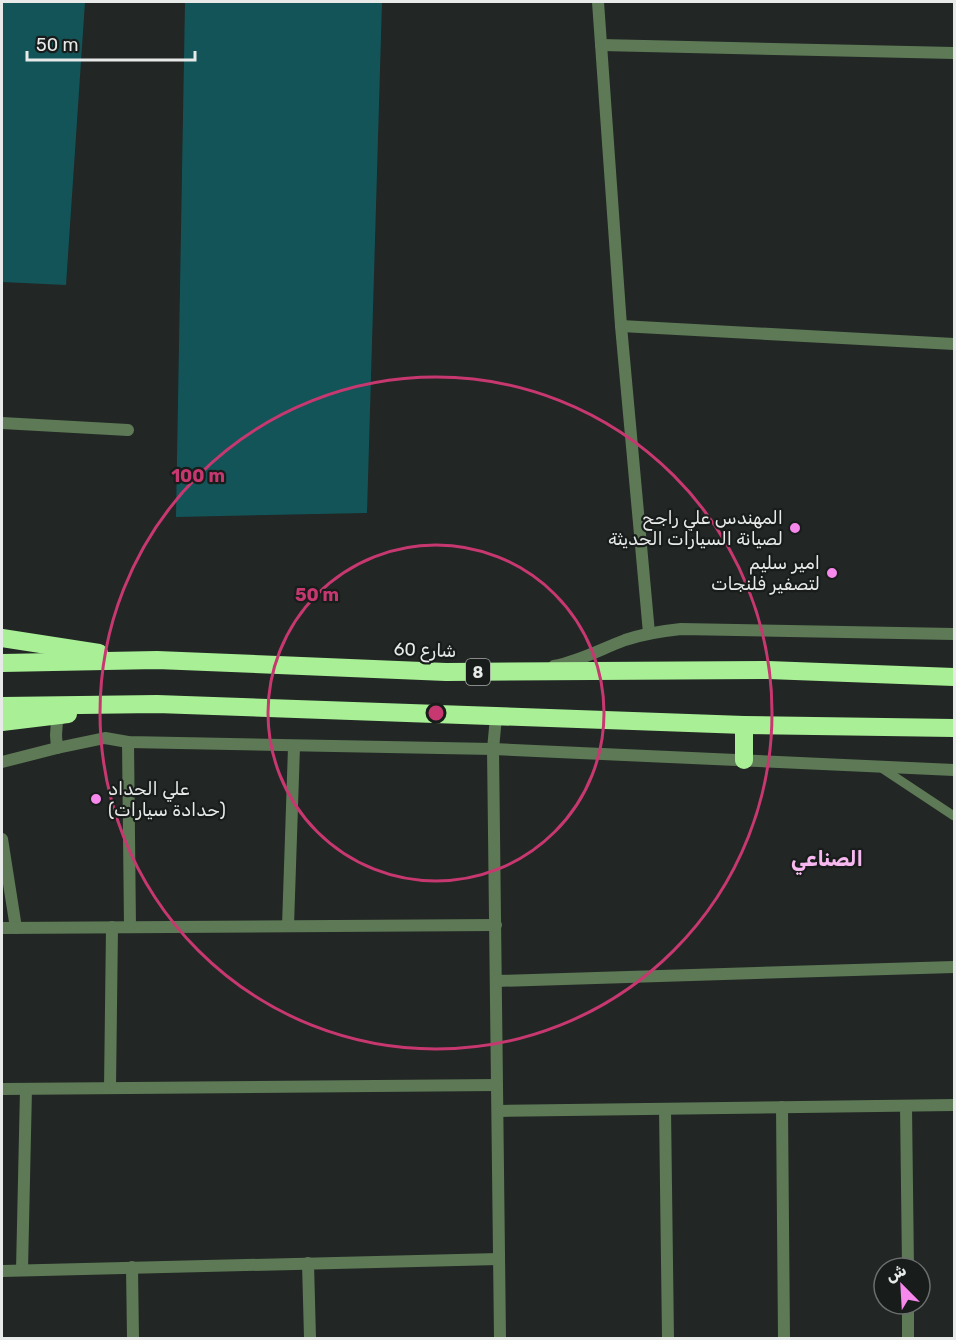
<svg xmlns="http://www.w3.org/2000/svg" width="956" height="1340" font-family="Rubik,'Noto Naskh Arabic',sans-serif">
<rect width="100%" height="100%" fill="#222624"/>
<g fill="#135459">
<polygon points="2,2 85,2 66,285 2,282"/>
<polygon points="185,2 382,2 367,513 176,517"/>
</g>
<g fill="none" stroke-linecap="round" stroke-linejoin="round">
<polyline stroke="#5d7956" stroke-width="9" points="880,767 954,816"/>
<g stroke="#5d7956" stroke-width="12">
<polyline points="598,2 621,326 649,633"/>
<polyline points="601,45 954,53"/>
<polyline points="621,326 954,344"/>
<polyline points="2,423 128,430"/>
<path d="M554 666C580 661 601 649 625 640 643 634 662 631 681 629L954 634"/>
<polyline points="496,717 493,749 500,1338"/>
<polyline points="128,742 130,927"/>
<polyline points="57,748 56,735 57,721 66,715"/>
<polyline points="2,762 57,748 105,738 128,742 493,749 954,770"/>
<polyline points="2,839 16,928"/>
<polyline points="288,926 294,747"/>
<polyline points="2,928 496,925"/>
<polyline points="496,981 954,967"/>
<polyline points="110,1088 112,927"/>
<polyline points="2,1089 497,1085"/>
<polyline points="906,1106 908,1268"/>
<polyline points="782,1107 784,1338"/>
<polyline points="665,1109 668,1338"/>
<polyline points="498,1111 954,1105"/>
<polyline points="308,1263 310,1338"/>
<polyline points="132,1267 133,1338"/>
<polyline points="22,1270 26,1089"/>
<polyline points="2,1271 499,1259"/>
<polyline points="908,1304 908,1338"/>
</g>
<g stroke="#a9ef96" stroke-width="18">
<polyline points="2,638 99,653"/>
<polyline points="2,663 157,660 446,672 768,670 954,677"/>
<polyline points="2,706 157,704 744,725 954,728"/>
<polyline points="2,722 68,714"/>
<polyline points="744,760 744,725"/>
</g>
</g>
<g fill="none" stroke="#c83870" stroke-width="3">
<circle cx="436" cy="713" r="168"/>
<circle cx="436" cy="713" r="336"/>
</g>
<g fill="#f788ec" stroke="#181c1b" stroke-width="2">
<circle cx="795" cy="528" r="6"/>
<circle cx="832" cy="573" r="6"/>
<circle cx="96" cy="799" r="6"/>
</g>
<g text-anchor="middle" stroke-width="4.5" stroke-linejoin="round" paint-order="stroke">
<rect fill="#181c1b" stroke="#a9acab" stroke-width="1.5" x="466" y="659" width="24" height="26" rx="4.5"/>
<g font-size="16" font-weight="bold" fill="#e7eae9">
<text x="478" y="678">8</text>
</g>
<g font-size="18" fill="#e7eae9" stroke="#181c1b" text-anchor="end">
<text x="783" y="524">المهندس علي راجح<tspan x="783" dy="21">لصيانة السيارات الحديثة</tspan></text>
<text x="820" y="569">امير سليم<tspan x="820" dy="21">لتصفير فلنجات</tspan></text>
<text x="108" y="795" text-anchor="start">علي الحداد<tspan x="108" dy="21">(حدادة سيارات)</tspan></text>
</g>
<g font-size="18" fill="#e7eae9" stroke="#181c1b">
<text transform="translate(425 650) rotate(2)" y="6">شارع 60</text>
</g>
<g font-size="21" font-weight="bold" fill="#f6b8ee" stroke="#181c1b">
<text x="827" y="866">الصناعي</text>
</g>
</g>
<circle cx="436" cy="713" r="9" fill="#c83870" stroke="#181c1b" stroke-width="3"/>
<g font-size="18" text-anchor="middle" font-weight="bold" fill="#c83870" stroke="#181c1b" stroke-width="4.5" stroke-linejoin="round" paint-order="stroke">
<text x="198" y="482">100 m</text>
<text x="317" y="601">50 m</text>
</g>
<rect width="956" height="1340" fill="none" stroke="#e7eae9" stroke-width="6"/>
<g transform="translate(902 1286) rotate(336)"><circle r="28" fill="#181c1b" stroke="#6b6e6d" stroke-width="1.5"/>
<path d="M0-4.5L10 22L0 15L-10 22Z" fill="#f788ec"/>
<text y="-9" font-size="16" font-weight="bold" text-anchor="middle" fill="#e7eae9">ش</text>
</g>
<path d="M27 51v9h168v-9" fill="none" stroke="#e7eae9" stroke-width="3"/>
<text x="36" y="51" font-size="18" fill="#e7eae9" stroke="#181c1b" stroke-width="4.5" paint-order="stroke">50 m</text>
</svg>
